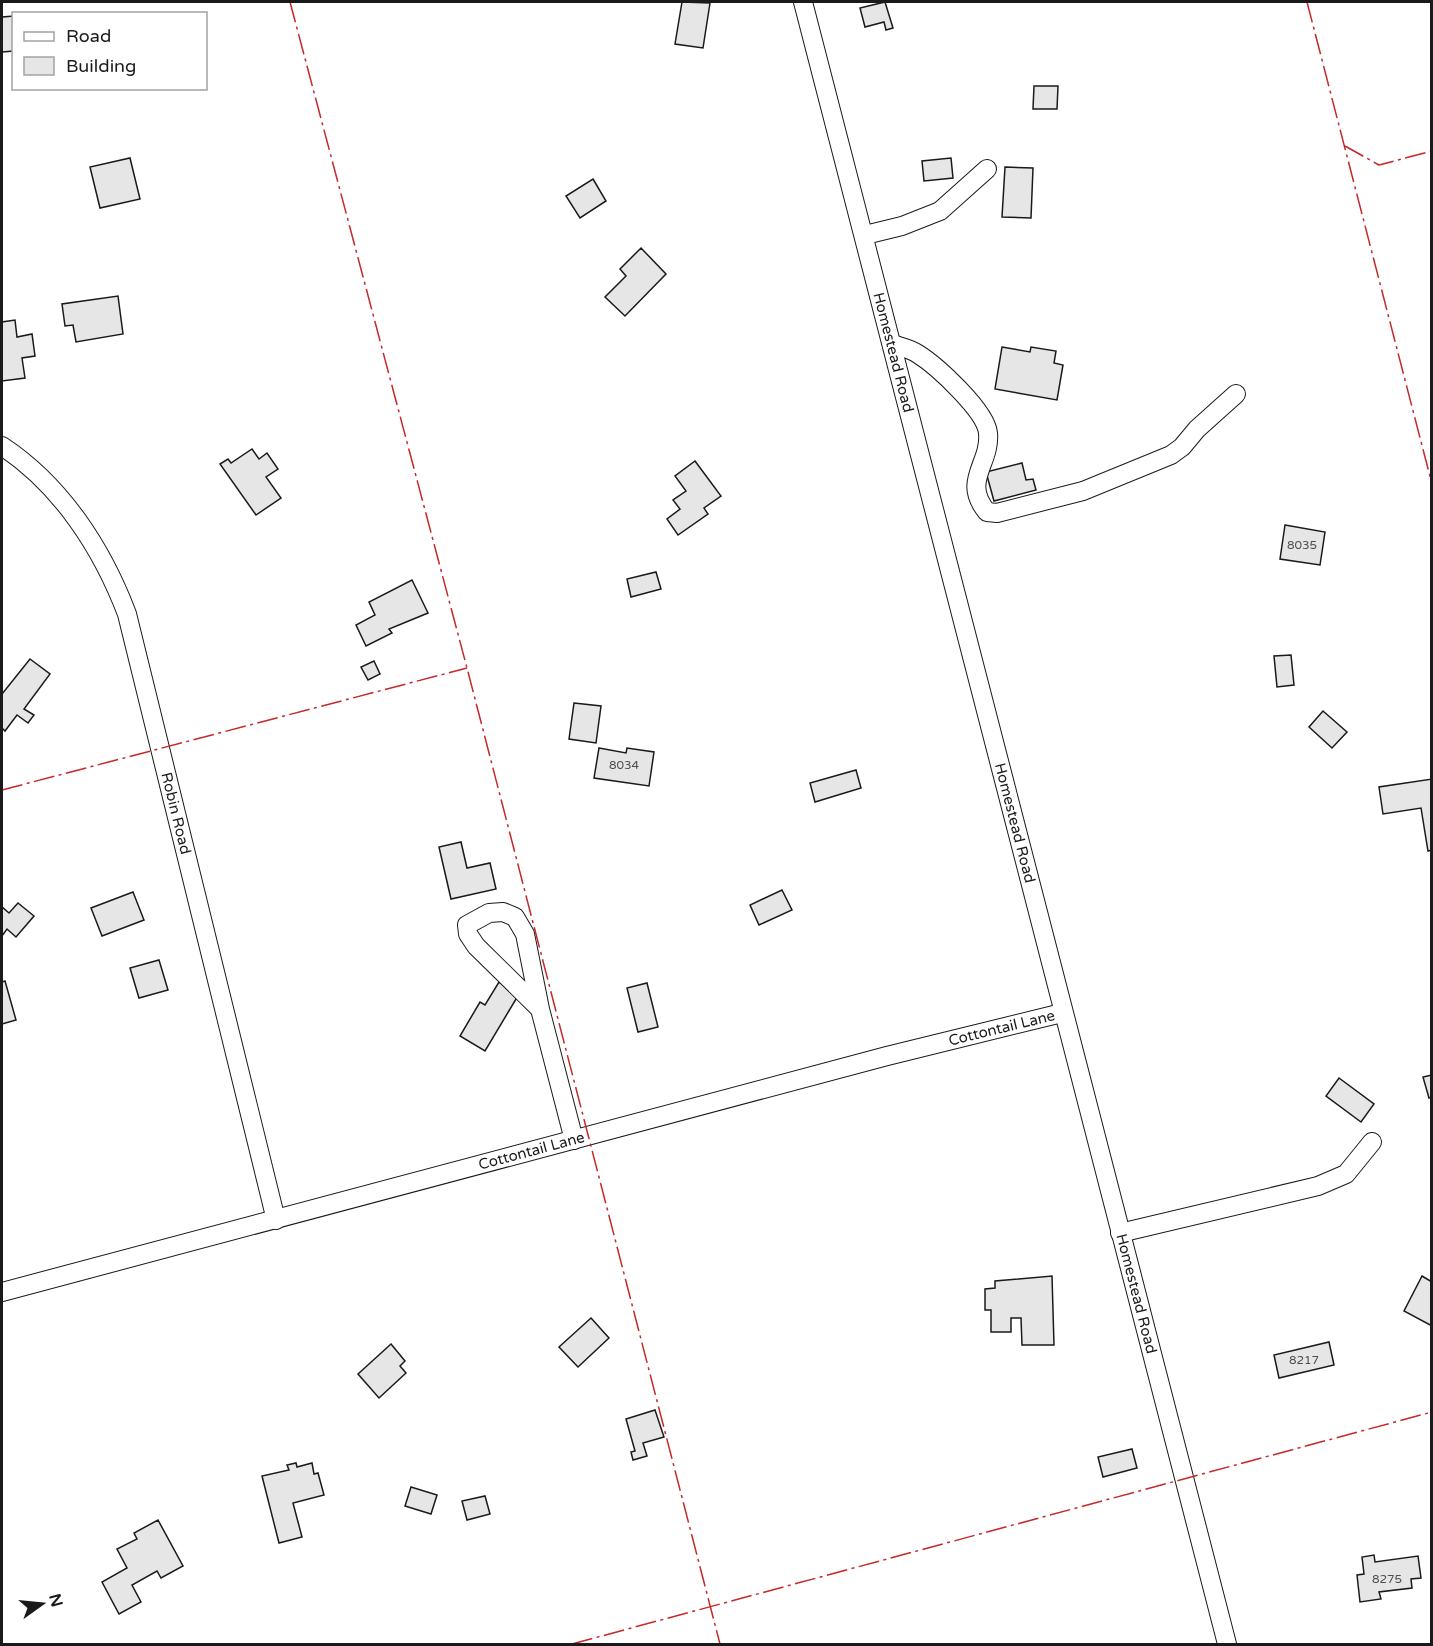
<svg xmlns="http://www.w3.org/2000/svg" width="1433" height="1646" font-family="'Varela Round',sans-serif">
<rect width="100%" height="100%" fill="#fff"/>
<g fill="#e6e6e6" stroke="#1a1a1a" stroke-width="1.5">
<polygon points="682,2 710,3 703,48 675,44"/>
<polygon points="885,2 893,28 886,30 884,22 865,27 860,8"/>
<polygon points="14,16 14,51 2,52 2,17"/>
<polygon points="1034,86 1058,86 1057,109 1033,109"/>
<polygon points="130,158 140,199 100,208 90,167"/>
<polygon points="951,158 953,178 924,181 922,161"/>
<polygon points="1005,167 1033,168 1031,218 1002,217"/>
<polygon points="593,179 606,201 580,218 566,196"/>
<polygon points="641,248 666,274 625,316 605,297 626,276 620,269"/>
<polygon points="118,296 123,334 76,342 73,325 65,326 62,304"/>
<polygon points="15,320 17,337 32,334 35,356 22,358 25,378 2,381 2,322"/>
<polygon points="1002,347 1030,352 1031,347 1056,351 1054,363 1063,365 1057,400 995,389"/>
<polygon points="252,449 259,459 267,453 278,469 266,477 281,498 256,515 220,464 228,459 231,463"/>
<polygon points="695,461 721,496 704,508 708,514 678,535 667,519 680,509 673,500 686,491 675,476"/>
<polygon points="1022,463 1026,480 1033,479 1036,490 994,501 986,472"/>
<polygon points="1285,525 1325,532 1320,565 1280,559"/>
<polygon points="656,572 661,589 631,597 627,579"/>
<polygon points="412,580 428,613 389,629 392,633 366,646 356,625 375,615 369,602"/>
<polygon points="1291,655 1294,685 1277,687 1274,656"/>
<polygon points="30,659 50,674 24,709 34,715 28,723 17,715 5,731 2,728 2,694"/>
<polygon points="374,661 380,674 368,680 361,667"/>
<polygon points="574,703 601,706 596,743 569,739"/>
<polygon points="1323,711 1347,732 1332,748 1309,727"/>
<polygon points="599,748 626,753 627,748 654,752 649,786 594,778"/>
<polygon points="856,770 861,788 815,802 810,783"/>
<polygon points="1432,779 1432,850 1428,851 1421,808 1383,814 1379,787"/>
<polygon points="461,842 467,868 490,863 496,889 451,899 439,847"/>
<polygon points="782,890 792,910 759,925 750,905"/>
<polygon points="133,892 144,920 102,936 91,908"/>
<polygon points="18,903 34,916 16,937 7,929 2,936 2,907 9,913"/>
<polygon points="159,960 168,990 139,998 130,968"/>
<polygon points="5,981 16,1020 2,1024 2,982"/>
<polygon points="499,982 519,994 485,1051 460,1036 480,1002 485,1005"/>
<polygon points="647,983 658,1027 638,1032 627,988"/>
<polygon points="1432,1075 1432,1097 1429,1098 1423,1077"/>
<polygon points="1339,1078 1374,1104 1361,1122 1326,1096"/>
<polygon points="1052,1276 1054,1345 1022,1345 1021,1318 1011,1318 1011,1332 991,1332 991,1310 985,1310 985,1289 995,1288 995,1281"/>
<polygon points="1422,1276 1432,1282 1432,1326 1404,1311"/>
<polygon points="591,1318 609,1338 578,1367 559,1347"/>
<polygon points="1329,1342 1334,1365 1279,1378 1274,1355"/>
<polygon points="391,1344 405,1361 400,1366 406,1373 379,1398 358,1374"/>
<polygon points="655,1410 664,1437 643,1443 647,1456 633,1460 631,1452 635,1451 626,1419"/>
<polygon points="1132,1449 1137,1468 1103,1477 1098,1457"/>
<polygon points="296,1463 297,1467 312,1463 314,1474 318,1473 324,1495 293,1503 302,1537 279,1543 262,1476 289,1470 287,1465"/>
<polygon points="411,1487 437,1495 431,1514 405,1506"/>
<polygon points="485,1496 490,1514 467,1520 462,1501"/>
<polygon points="158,1520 183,1566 161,1578 157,1571 132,1585 141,1602 119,1614 102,1582 127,1568 117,1549 137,1539 134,1533"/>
<polygon points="1374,1555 1375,1562 1418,1556 1421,1578 1411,1579 1412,1588 1379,1592 1381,1599 1360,1602 1357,1575 1364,1574 1362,1557"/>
</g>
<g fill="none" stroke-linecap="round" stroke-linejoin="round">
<defs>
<g id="minor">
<path id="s1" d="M803 2 1227 1644"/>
<polyline points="865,235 902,226 940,211 987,169"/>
<path d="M892 344C901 347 911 349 918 354 937 366 986 411 988 433 991 464 961 481 987 512L997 513 1083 491 1171 455 1182 447 1197 429 1236 394"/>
<path id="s2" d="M2 446C61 485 102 548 127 614L276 1220"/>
<polyline points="540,1009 476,946 468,934 467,925 489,913 503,912 515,917 525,934 540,1009 574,1140"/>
<polyline points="1120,1233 1318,1186 1346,1174 1372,1142"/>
<path id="s3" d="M2 1292 887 1056 1062 1013"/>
</g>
</defs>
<use href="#minor" stroke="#1a1a1a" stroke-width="20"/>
<use href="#minor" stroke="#fff" stroke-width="18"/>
<g stroke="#c62828" stroke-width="1.5" stroke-dasharray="21 4.5 3 4.5" stroke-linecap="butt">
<polyline points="290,2 467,668 720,1644"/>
<polyline points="1307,2 1432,484"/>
<polyline points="1345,146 1379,165 1432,151"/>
<polyline points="2,790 467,668"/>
<polyline points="572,1644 1432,1412"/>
</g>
</g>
<g text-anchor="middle" stroke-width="4.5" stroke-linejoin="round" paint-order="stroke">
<g font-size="12" fill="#4d4d4d">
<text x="1302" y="549">8035</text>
<text x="624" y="769">8034</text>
<text x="1304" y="1364">8217</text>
<text x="1387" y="1583">8275</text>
</g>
<g font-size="15" fill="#1a1a1a" stroke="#fff">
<text dy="5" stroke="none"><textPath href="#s1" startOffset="362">Homestead Road</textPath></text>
<text dy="5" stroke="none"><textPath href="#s2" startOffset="418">Robin Road</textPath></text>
<text dy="5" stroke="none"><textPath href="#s1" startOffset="848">Homestead Road</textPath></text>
<text dy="5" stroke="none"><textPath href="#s3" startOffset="1034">Cottontail Lane</textPath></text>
<text dy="5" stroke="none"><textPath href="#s3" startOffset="548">Cottontail Lane</textPath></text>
<text dy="5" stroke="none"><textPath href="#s1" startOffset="1334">Homestead Road</textPath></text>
</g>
</g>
<rect width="1433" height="1646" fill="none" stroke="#1a1a1a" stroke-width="6"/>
<rect x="12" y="12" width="195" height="78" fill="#ffffff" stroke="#a3a3a3" stroke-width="1.5"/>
<rect x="24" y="32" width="30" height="9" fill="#ffffff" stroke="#a3a3a3" stroke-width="1.5"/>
<text x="66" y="42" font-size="18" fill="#1a1a1a">Road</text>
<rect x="24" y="57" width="30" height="18" fill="#e6e6e6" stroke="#a3a3a3" stroke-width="1.5"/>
<text x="66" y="72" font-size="18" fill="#1a1a1a">Building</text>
<g transform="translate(42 1604) rotate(75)" stroke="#ffffff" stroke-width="4.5" paint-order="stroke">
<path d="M0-4.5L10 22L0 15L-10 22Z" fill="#1a1a1a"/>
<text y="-9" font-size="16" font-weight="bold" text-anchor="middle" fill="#1a1a1a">N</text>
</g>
</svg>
